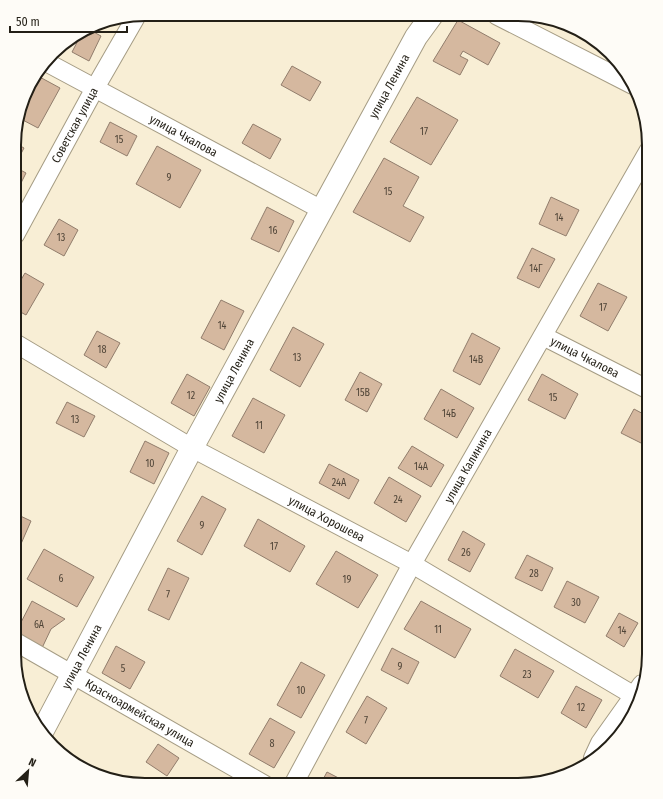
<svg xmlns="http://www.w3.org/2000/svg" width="663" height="799" font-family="'Fira Sans Condensed',sans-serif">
<rect width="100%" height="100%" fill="#f8eed5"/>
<g fill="#d5b89f" stroke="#917d6c">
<polygon points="458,20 500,43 488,65 463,51 460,56 468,60 460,75 433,61"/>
<polygon points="554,22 590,36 605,51"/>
<polygon points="88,29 101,36 89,61 72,52 82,33"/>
<polygon points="292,66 321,82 310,101 281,85"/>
<polygon points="36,75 60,88 38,128 19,118 29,87"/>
<polygon points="417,97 458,120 431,165 390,142"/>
<polygon points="110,122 137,136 127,156 100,142"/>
<polygon points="253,124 281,139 270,159 242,143"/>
<polygon points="15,143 24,148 15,165"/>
<polygon points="157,146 201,170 180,208 136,184"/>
<polygon points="384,158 419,177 403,206 424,217 410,242 353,212"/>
<polygon points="15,167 26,173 15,195"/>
<polygon points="551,197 579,210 566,236 539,224"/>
<polygon points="267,207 294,221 279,252 251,239"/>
<polygon points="59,219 78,230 64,256 44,245"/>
<polygon points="532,248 555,259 539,288 517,278"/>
<polygon points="25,273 44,284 26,315 15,309 15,290"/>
<polygon points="598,283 627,297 608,331 580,316"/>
<polygon points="221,300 244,311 224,350 201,338"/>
<polygon points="293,327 324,344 300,387 270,370"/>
<polygon points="97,331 120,343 106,368 84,355"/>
<polygon points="472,333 500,348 480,385 453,371"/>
<polygon points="360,372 382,384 367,412 345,400"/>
<polygon points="187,374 210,387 194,416 171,403"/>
<polygon points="542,374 578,394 565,419 528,400"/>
<polygon points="441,389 474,408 457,438 424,419"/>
<polygon points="253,398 285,415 264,453 232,436"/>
<polygon points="67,402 95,416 84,437 56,423"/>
<polygon points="634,409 649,417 649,447 621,433"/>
<polygon points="145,441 169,453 154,484 130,472"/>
<polygon points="412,446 444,465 431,487 398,468"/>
<polygon points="329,464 359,480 349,499 319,483"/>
<polygon points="389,477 421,496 406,522 374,503"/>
<polygon points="202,496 226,509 202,555 177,541"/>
<polygon points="14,513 31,521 17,553 14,552"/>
<polygon points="258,519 305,546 290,572 244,546"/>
<polygon points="463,531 485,544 470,572 448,560"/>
<polygon points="44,549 94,577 77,607 27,579"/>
<polygon points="336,551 378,575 358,608 316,584"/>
<polygon points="527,555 553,568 542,591 515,578"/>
<polygon points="168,568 189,578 169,620 148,610"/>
<polygon points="14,572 19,574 14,584"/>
<polygon points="567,581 599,597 585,623 554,607"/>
<polygon points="32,601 65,619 51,629 42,648 15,634"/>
<polygon points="421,601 471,629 455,658 404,629"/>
<polygon points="619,613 638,623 624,647 606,636"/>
<polygon points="116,646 145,662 130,689 102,673"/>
<polygon points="392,648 419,662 408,684 381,670"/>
<polygon points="515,649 554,671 538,698 500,676"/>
<polygon points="301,662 325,675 301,718 277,705"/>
<polygon points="576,686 602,700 586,728 561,713"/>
<polygon points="367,696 387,708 366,744 346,732"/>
<polygon points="270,718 295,732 274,768 249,754"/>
<polygon points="158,744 179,758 167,776 146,762"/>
<polygon points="327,772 352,785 320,785"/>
</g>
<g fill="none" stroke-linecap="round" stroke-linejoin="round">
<defs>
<g id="minor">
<polyline points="496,15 633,85"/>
<path id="s1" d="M46 62 322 210"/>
<path id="s2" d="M15 235 95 88 137 15"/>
<path id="s3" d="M543 336 649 390"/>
<path id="s4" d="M15 343 192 448 412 564 638 698"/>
<path id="s5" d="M14 641 265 785"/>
<polyline points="593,758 600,743 642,684"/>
<path id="s6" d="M293 785 412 564 649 150"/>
</g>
<g id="major">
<path id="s7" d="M43 730 192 448 416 37 432 15"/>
</g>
</defs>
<use href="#minor" stroke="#a59c84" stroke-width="20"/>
<use href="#major" stroke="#a59c84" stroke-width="24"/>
<use href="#minor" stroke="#fff" stroke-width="18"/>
<use href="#major" stroke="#fff" stroke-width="22"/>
</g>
<g text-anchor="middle" stroke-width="3.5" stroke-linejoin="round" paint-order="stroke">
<g font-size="10" fill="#504538">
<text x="424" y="135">17</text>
<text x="119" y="143">15</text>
<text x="169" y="181">9</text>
<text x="388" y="195">15</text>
<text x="559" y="221">14</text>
<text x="273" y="234">16</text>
<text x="61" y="241">13</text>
<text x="536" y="272">14Г</text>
<text x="603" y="311">17</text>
<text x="222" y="329">14</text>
<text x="102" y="353">18</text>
<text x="297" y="361">13</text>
<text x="476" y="363">14В</text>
<text x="363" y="396">15В</text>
<text x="191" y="399">12</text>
<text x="553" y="401">15</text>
<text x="449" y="417">14Б</text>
<text x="75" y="423">13</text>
<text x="259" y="429">11</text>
<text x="150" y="467">10</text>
<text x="421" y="470">14А</text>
<text x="339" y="486">24А</text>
<text x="398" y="503">24</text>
<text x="202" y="529">9</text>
<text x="274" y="550">17</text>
<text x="466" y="556">26</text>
<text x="534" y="577">28</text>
<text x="61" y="582">6</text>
<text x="347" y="583">19</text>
<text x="168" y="598">7</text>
<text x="576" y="606">30</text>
<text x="39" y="628">6А</text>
<text x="438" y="633">11</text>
<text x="622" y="634">14</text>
<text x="400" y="670">9</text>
<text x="123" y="672">5</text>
<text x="527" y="678">23</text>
<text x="301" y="694">10</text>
<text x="581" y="711">12</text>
<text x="366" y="724">7</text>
<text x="272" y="747">8</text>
</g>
<g font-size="12" fill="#231f16" stroke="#fefcf7">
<text dy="4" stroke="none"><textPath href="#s7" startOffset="731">улица Ленина</textPath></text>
<text dy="4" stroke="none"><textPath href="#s2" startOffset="125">Советская улица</textPath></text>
<text dy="4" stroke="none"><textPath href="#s1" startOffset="156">улица Чкалова</textPath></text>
<text dy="4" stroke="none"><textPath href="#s3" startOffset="47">улица Чкалова</textPath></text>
<text dy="4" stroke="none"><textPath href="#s7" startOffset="407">улица Ленина</textPath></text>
<text dy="4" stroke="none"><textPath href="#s6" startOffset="364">улица Калинина</textPath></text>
<text dy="4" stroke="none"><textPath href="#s4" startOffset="358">улица Хорошева</textPath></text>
<text dy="4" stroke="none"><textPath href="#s7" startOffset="83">улица Ленина</textPath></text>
<text dy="4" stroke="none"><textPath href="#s5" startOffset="145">Красноармейская улица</textPath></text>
</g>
</g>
<path d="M0 0H663V799H0ZM145 21H518A124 124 0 0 1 642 145V654A124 124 0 0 1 518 778H145A124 124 0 0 1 21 654V145A124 124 0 0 1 145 21Z" fill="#fefcf7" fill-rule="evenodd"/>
<path fill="none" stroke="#231f16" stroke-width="2" d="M145 21H518A124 124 0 0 1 642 145V654A124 124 0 0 1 518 778H145A124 124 0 0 1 21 654V145A124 124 0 0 1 145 21Z"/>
<g transform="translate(28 771) rotate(26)" stroke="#fefcf7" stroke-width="3" paint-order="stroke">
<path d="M0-3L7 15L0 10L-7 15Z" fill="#231f16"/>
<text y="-6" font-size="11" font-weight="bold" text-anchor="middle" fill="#231f16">N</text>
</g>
<path d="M10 26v6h117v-6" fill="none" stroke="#231f16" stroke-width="2"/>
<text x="16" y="26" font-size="12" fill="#231f16" stroke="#fefcf7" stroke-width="3" paint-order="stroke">50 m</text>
</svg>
